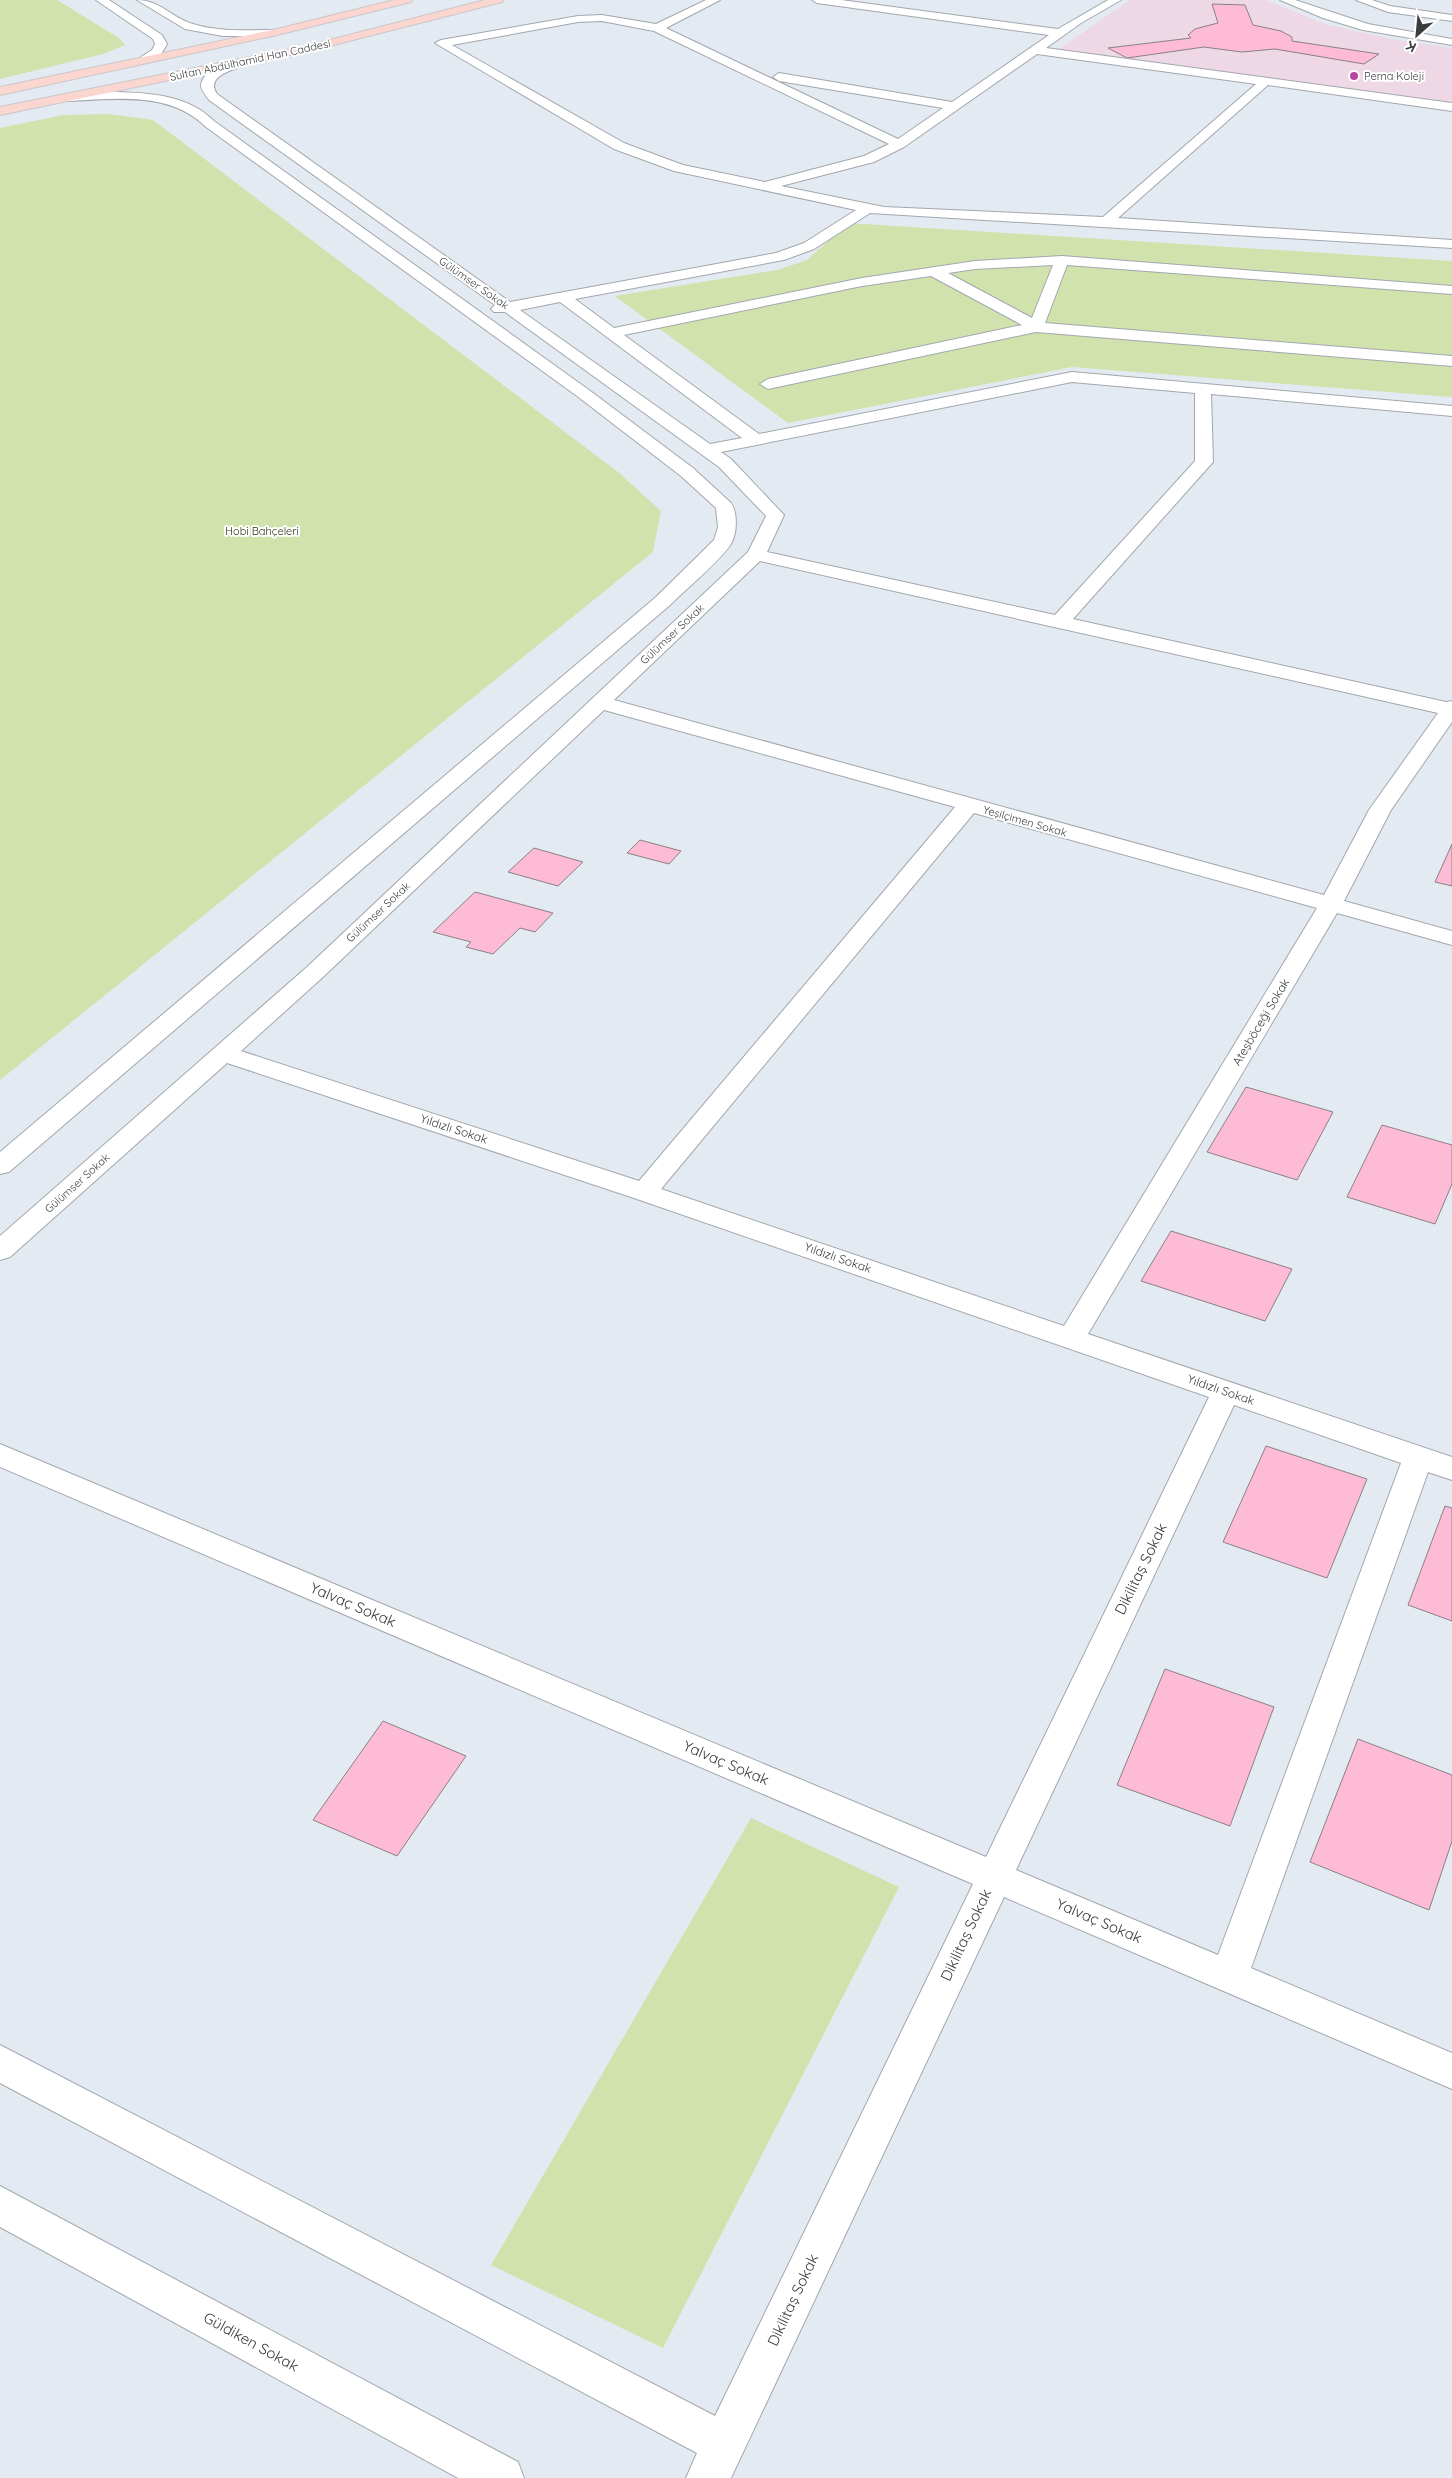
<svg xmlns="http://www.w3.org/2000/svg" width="1452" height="2478" font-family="Quicksand,sans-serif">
<rect width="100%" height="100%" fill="#e4eaf1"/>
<polygon fill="#eed8e5" points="1130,0 1265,0 1328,25 1397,40 1452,48 1452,103 1059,49"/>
<g fill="#d1e2ac">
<polygon points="0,0 57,0 119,38 125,45 103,54 0,79"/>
<polygon points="108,114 153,120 618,472 661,511 653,552 0,1080 0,128 63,115"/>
<polygon points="848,223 1452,261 1452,397 1072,367 788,423 615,296 777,270 807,260"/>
<polygon points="751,1818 899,1887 663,2348 491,2265"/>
</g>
<g fill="#fdbbd5" stroke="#898184">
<polygon points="1212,4 1245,5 1253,25 1281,31 1292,37 1292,41 1379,54 1364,64 1275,49 1242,52 1204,47 1127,58 1108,48 1191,38 1188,35 1195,29 1218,23"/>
<polygon points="640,840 681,851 669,864 627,853"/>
<polygon points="1452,844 1452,886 1435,882"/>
<polygon points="534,848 583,862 558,886 508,872"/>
<polygon points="475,892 553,913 535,932 520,928 493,954 466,947 471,942 433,932"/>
<polygon points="1246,1087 1333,1112 1297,1180 1207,1152"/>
<polygon points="1382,1125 1452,1145 1452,1184 1435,1224 1347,1197"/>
<polygon points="1171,1231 1292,1269 1265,1321 1141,1281"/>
<polygon points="1266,1446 1367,1479 1327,1578 1223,1542"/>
<polygon points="1445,1506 1452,1508 1452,1621 1408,1605"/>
<polygon points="1165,1669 1274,1707 1230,1826 1117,1785"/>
<polygon points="383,1721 466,1756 397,1856 313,1820"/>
<polygon points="1358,1739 1452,1775 1452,1841 1429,1910 1310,1862"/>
</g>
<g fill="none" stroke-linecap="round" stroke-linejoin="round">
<defs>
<g id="minor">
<path d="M96 0H109L162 35 167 44C162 54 153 65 141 61V57L152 50 155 44 153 39Z"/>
<path d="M137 0C160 0 172 18 193 24 218 32 246 30 272 30L278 33 272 36H223L185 29Z"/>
<path d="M706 0H720L666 28 898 139 943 108 779 81 773 77 779 73 952 102 1049 35 817 3 812 0H841L1058 29 1108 0H1121L1081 23 1046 48 1452 103V111L1268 85 1118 218 1452 240V248L870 213 814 249 784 260 575 299 614 328 862 278 975 261 1062 256 1452 286V294L1067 265 1045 323 1452 356V366L1036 332 768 389 760 384 768 379 1022 325 931 276 862 286 624 335 759 434 1072 372 1452 406V416L1211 394 1213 462 1073 619 1446 702 1452 701V722L1391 810 1344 901 1452 931V945L1337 913 1088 1334 1452 1457V1480L1428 1472 1251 1968 1452 2053V2089L1004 1897 731 2478H686L697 2453 0 2083V2045L715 2416 973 1884 0 1467V1444L986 1857 1209 1397 634 1198 227 1063 10 1257 0 1260V1236L307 967 748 552 766 516 719 467 505 312H494L491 309 495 305 209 100C206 95 201 91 201 85 202 71 229 59 240 61V67C228 71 206 78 217 94L510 302 776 253 804 243 856 210 674 171 614 149 435 43 441 40 578 16 602 15 656 24ZM602 21 654 31 889 144 864 156 765 182 683 165 624 143 452 45 578 22ZM1037 54 1256 84 1103 217 884 207 781 186 874 162 904 147ZM1053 265 1032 318 948 273 975 269ZM560 302 742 438 710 444 520 310ZM1072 382 1195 393V461L1055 615 767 552 784 515 731 459 721 452ZM760 561 1438 713 1369 810 1324 895 614 700ZM604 710 955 807 639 1181 241 1051 323 977ZM974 813 1317 908 1064 1326 661 1189ZM1234 1405 1401 1463 1218 1955 1016 1870Z"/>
<polygon points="1280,0 1295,0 1368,24 1452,39 1452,45 1363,30 1323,18"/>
<polygon points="1356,0 1372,0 1390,6 1452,15 1452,21 1388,12"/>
<path d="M116 92C151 93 188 95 214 121L589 390 693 468 731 503C738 513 737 534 731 544 718 563 687 588 670 605L9 1172 0 1174V1152L656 597 714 540 718 527 716 508 681 476 577 396 206 127C170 91 115 99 69 101L63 97 69 93Z"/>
<polygon points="0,2186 518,2462 524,2478 458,2478 0,2227"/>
</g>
<g id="major">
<polygon points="394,0 412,0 411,2 277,35 0,95 0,87 277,29"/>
<polygon points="485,0 503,0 502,2 310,51 0,115 0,107 310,45"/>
</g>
</defs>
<use href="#minor" stroke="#a2a7ae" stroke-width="2"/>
<use href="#major" stroke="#c8c8c9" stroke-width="2"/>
<use href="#minor" fill="#fff" fill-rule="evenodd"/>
<use href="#major" fill="#fbd5d0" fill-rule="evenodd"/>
</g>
<circle fill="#b946a0" stroke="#fff" stroke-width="2" cx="1354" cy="76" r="5"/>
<g text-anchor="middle" stroke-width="4" stroke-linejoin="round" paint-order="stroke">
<g font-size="11" fill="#393c3e" stroke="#fff">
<text transform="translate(250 60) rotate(-12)" y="4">Sultan Abdülhamid Han Caddesi</text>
<text transform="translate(474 283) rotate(35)" y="4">Gülümser Sokak</text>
<text transform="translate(672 634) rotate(-43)" y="4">Gülümser Sokak</text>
<text transform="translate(1025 821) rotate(16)" y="4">Yeşilçimen Sokak</text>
<text transform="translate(378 912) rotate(-43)" y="4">Gülümser Sokak</text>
<text transform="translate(77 1183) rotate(-42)" y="4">Gülümser Sokak</text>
</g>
<g font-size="11" fill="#393c3e" stroke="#fff" text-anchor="start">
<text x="1364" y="80">Pema Koleji</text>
</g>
<g font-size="11" fill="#2b3413" stroke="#fff">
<text x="262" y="535">Hobi Bahçeleri</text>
</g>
<g font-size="12" fill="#393c3e" stroke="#fff">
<text transform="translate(1261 1022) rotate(-59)" y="4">Ateşböceği Sokak</text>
<text transform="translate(454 1129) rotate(18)" y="4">Yıldızlı Sokak</text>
<text transform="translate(838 1258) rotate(19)" y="4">Yıldızlı Sokak</text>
<text transform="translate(1221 1390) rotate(19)" y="4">Yıldızlı Sokak</text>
</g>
<g font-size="15" fill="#393c3e" stroke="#fff">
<text transform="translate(1141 1569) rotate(-64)" y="5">Dikilitaş Sokak</text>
<text transform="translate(353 1605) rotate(23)" y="5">Yalvaç Sokak</text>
<text transform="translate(726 1763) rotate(23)" y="5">Yalvaç Sokak</text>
<text transform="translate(1099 1921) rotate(23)" y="5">Yalvaç Sokak</text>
<text transform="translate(966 1935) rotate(-65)" y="5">Dikilitaş Sokak</text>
<text transform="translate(793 2300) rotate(-65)" y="5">Dikilitaş Sokak</text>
<text transform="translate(251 2342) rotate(29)" y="5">Güldiken Sokak</text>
</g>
</g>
<g transform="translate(1417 35) rotate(207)" stroke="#ffffff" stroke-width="4" paint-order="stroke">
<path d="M0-4L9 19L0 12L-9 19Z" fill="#393c3e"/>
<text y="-8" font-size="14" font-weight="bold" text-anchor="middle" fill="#393c3e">K</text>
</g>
</svg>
